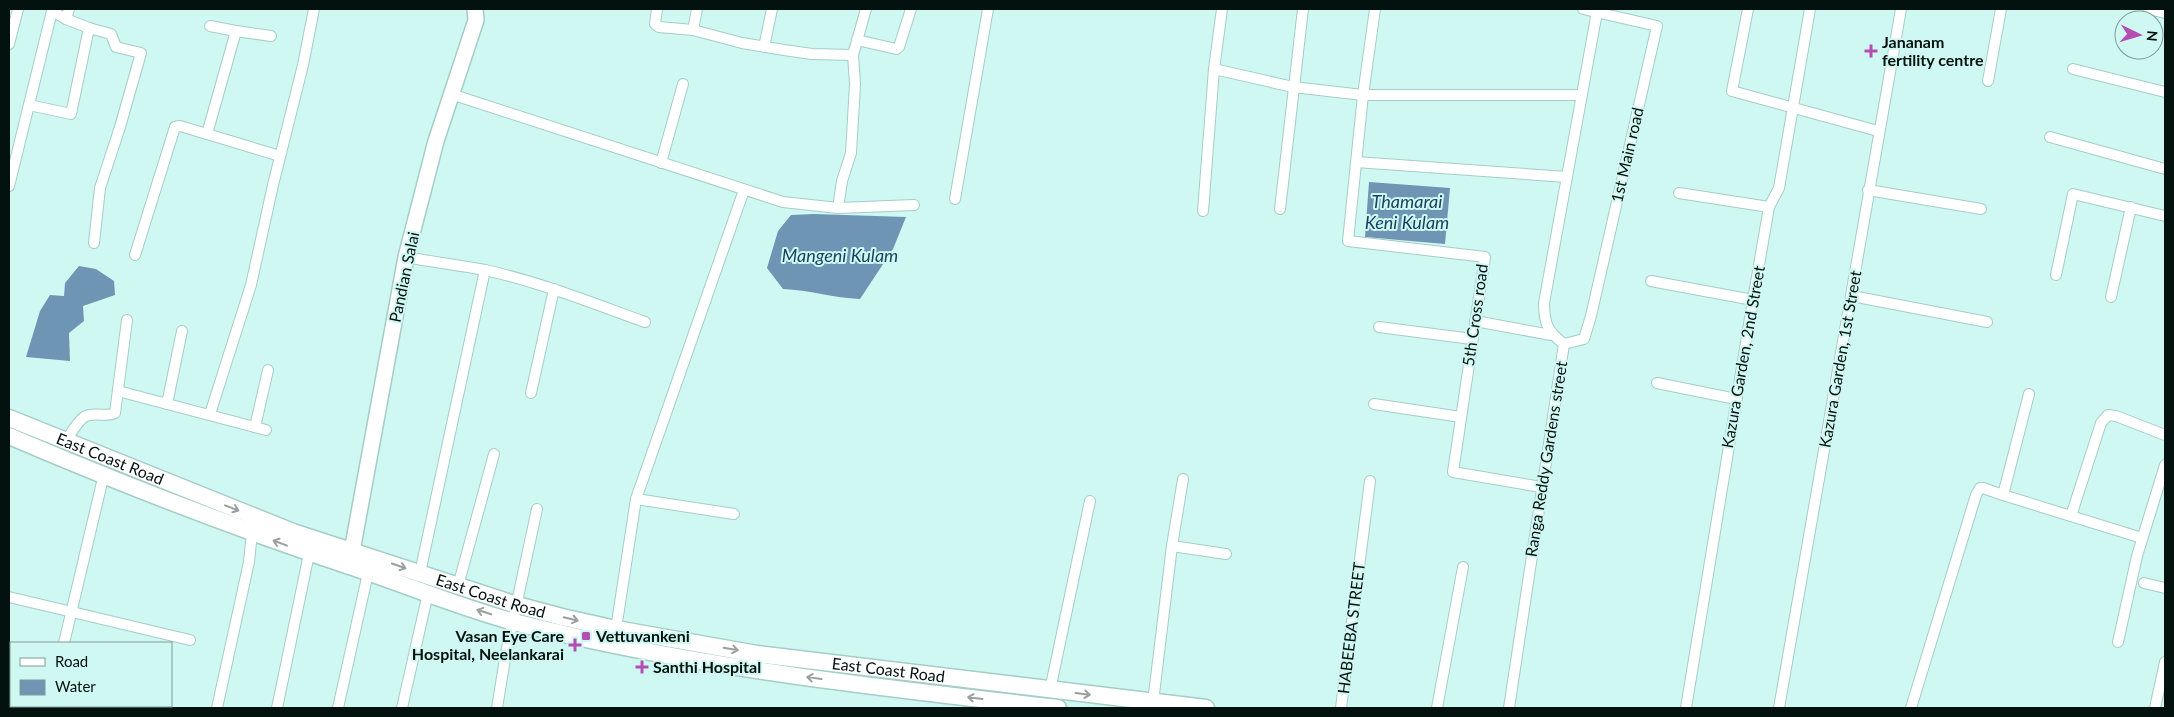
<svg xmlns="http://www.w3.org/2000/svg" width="2174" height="717" font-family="Lato,sans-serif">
<rect width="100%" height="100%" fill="#d0f8f3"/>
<g fill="#6e95b4">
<polygon points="1369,182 1450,188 1445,244 1365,237"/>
<path d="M814 214 906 217 893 249 860 299C834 298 809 290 783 289L767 268 778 231 791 215Z"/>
<polygon points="79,266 96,269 114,281 115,295 83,306 84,321 69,333 70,361 26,357 40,311 50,295 64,296 65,283"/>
</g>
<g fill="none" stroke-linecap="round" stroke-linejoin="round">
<defs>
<g id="street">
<polyline points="657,9 655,24 659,27 693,30 742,43 784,50 812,54 853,55"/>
<polyline points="1375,9 1363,95 1348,241 1485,257 1453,472 1541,487"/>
<polyline points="1748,9 1732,91 1878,131"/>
<polyline points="2149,9 2165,13"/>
<polyline points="210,26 236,31"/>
<polyline points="89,28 111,34 116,47 141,53 120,127 100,188 94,243"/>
<polyline points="693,30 697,9"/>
<polyline points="271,36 236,31 207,134 280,156"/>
<polyline points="857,40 896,49 899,47 911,9"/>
<polyline points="9,44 18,9"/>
<polyline points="764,47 772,9"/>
<polyline points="1214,69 1293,87 1363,95 1581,95"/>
<polyline points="2073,69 2165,92"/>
<polyline points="1988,81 2001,9"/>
<polyline points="451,94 783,202 838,208 914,205"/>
<polyline points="29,105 71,114 89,28 66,19"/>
<polyline points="2050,137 2165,169"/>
<polyline points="1356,162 1567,177"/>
<polyline points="661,163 683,84"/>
<polyline points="9,186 52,11 66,19 69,9"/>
<polyline points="1868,190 1981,209"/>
<polyline points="1679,193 1769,207"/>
<polyline points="955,199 988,9"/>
<polyline points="838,208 842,181 851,153 855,84 853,55 866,9"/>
<polyline points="1280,209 1303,9"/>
<polyline points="1203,211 1214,69 1222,9"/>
<polyline points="135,255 175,127 180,126 207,134"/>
<path d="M406 257C432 262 459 265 485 270 540 282 592 303 645 322"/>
<polyline points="2056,275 2073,194 2165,216"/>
<polyline points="1651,281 1753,300"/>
<polyline points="1852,296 1987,322"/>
<polyline points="2111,297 2131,207"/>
<polyline points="1475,321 1551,335"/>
<polyline points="1379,327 1472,339"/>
<polyline points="1564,344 1584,339 1591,316 1657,26 1583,9"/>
<polyline points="1657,383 1736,399"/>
<polyline points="118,391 266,430"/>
<polyline points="531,393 554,289"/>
<polyline points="2029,394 2003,495 2142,538"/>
<polyline points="167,404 182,331"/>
<polyline points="1374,404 1461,417"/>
<polyline points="210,414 251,285 273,185 303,65 314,9"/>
<polyline points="255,427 268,370"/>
<path d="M65 442C70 435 77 422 84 417 94 411 106 418 115 413L127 320"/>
<polyline points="636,499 734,514"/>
<polyline points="2071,516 2101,423 2108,415 2116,416 2165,435"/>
<polyline points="1172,546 1183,479"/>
<polyline points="420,573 485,270"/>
<polyline points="2144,583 2165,588"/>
<polyline points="458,586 494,454"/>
<polyline points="9,597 190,640"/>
<polyline points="616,629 636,499 744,190"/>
<polyline points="2118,642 2137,556 2165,465"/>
<polyline points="64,643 104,474"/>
<polyline points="1050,690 1090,501"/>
<polyline points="1153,702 1172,546 1226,554"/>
<polyline points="49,708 50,706"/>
<polyline points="217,708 249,562 252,532"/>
<polyline points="277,708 309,554"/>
<polyline points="338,708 368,573"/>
<polyline points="402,708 428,593"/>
<polyline points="497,708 506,653 537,509"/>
<polyline points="1341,708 1370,481"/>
<polyline points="1437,708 1463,567"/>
<path d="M1509 708 1564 344C1548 332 1544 324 1544 303L1597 12"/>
<polyline points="1686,708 1753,300 1769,207 1779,188 1810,9"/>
<polyline points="1779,708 1901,9"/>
<polyline points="1911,708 1976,495 1980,488 1983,488 2003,495"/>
<polyline points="2155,708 2165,662"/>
</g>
<polyline id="secondary" points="350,562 406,257 436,141 476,20 475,9"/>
<g id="primary">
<path id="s1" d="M9 418 293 532 517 605 562 617 616 629 757 654 1206 708"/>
<path d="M9 436C126 486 246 532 367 572 417 589 467 610 518 623 695 668 877 687 1058 708"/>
</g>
</defs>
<use href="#street" stroke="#a5cdc8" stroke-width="12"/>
<use href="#secondary" stroke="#a5cdc8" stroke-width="18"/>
<use href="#primary" stroke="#a5cdc8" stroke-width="19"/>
<use href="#street" stroke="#fff" stroke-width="10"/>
<use href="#secondary" stroke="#fff" stroke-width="15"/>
<use href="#primary" stroke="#fff" stroke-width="16"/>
</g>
<defs><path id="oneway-shaft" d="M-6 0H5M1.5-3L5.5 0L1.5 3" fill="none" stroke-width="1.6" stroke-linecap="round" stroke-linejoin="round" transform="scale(1.25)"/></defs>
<g stroke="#9aa09f">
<use href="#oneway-shaft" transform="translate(232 508) rotate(21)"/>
<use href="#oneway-shaft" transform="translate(280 543) rotate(-159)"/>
<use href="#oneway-shaft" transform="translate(399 566) rotate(19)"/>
<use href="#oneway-shaft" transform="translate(484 612) rotate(-162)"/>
<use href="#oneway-shaft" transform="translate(571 619) rotate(13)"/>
<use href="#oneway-shaft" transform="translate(731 649) rotate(10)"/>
<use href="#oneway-shaft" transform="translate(814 678) rotate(-172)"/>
<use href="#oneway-shaft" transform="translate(1083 694) rotate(7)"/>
<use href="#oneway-shaft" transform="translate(975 698) rotate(-173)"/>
</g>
<g fill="#b54eb2" stroke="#d0f8f3" stroke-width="2">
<path d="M1868.5 43.5h5v5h5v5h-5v5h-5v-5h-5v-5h5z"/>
<rect x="581" y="631" width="10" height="10" rx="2.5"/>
<path d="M572.5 637.5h5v5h5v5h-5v5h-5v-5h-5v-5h5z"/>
<path d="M639.5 659.5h5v5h5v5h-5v5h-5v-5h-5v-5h5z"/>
</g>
<g text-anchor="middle" stroke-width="4" stroke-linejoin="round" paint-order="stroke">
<g font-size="16" font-weight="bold" fill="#03110f" stroke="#d0f8f3" text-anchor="start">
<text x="1882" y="48">Jananam<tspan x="1882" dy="18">fertility centre</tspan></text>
<text x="564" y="642" text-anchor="end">Vasan Eye Care<tspan x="564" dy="18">Hospital, Neelankarai</tspan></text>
<text x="596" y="642">Vettuvankeni</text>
<text x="653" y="673">Santhi Hospital</text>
</g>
<g font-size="16" fill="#03110f" stroke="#d0f8f3">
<text transform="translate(1627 155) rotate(-77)" y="6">1st Main road</text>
<text transform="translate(404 277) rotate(-78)" y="6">Pandian Salai</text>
<text transform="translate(1475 315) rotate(-82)" y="6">5th Cross road</text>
<text transform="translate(1743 357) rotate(-80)" y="6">Kazura Garden, 2nd Street</text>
<text transform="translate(1840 359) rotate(-80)" y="6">Kazura Garden, 1st Street</text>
<text transform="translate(1546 459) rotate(-81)" y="6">Ranga Reddy Gardens street</text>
<text dy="6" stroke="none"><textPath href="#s1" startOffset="109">East Coast Road</textPath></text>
<text dy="6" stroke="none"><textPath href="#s1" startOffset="514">East Coast Road</textPath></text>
<text transform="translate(1351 628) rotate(-83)" y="6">HABEEBA STREET</text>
<text dy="6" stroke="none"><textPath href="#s1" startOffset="919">East Coast Road</textPath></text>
</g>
<g font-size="18" font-style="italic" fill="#134262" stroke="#d0f8f3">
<text x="1407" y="208">Thamarai<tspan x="1407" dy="21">Keni Kulam</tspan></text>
<text x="840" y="262">Mangeni Kulam</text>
</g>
</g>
<rect width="2174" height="717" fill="none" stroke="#03110f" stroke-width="20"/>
<rect x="10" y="642" width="162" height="65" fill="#d0f8f3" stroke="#7e9c98"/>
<rect x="20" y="658" width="25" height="8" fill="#ffffff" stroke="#7e9c98"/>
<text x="55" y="667" font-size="15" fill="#03110f">Road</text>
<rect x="20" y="680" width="25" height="15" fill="#6e95b4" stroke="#7e9c98"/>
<text x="55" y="692" font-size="15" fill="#03110f">Water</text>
<g transform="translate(2139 35) rotate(95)"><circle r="24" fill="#d0f8f3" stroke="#7e9c98"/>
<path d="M0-4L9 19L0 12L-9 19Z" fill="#b54eb2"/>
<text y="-8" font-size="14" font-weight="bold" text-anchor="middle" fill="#03110f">N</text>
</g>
</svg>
